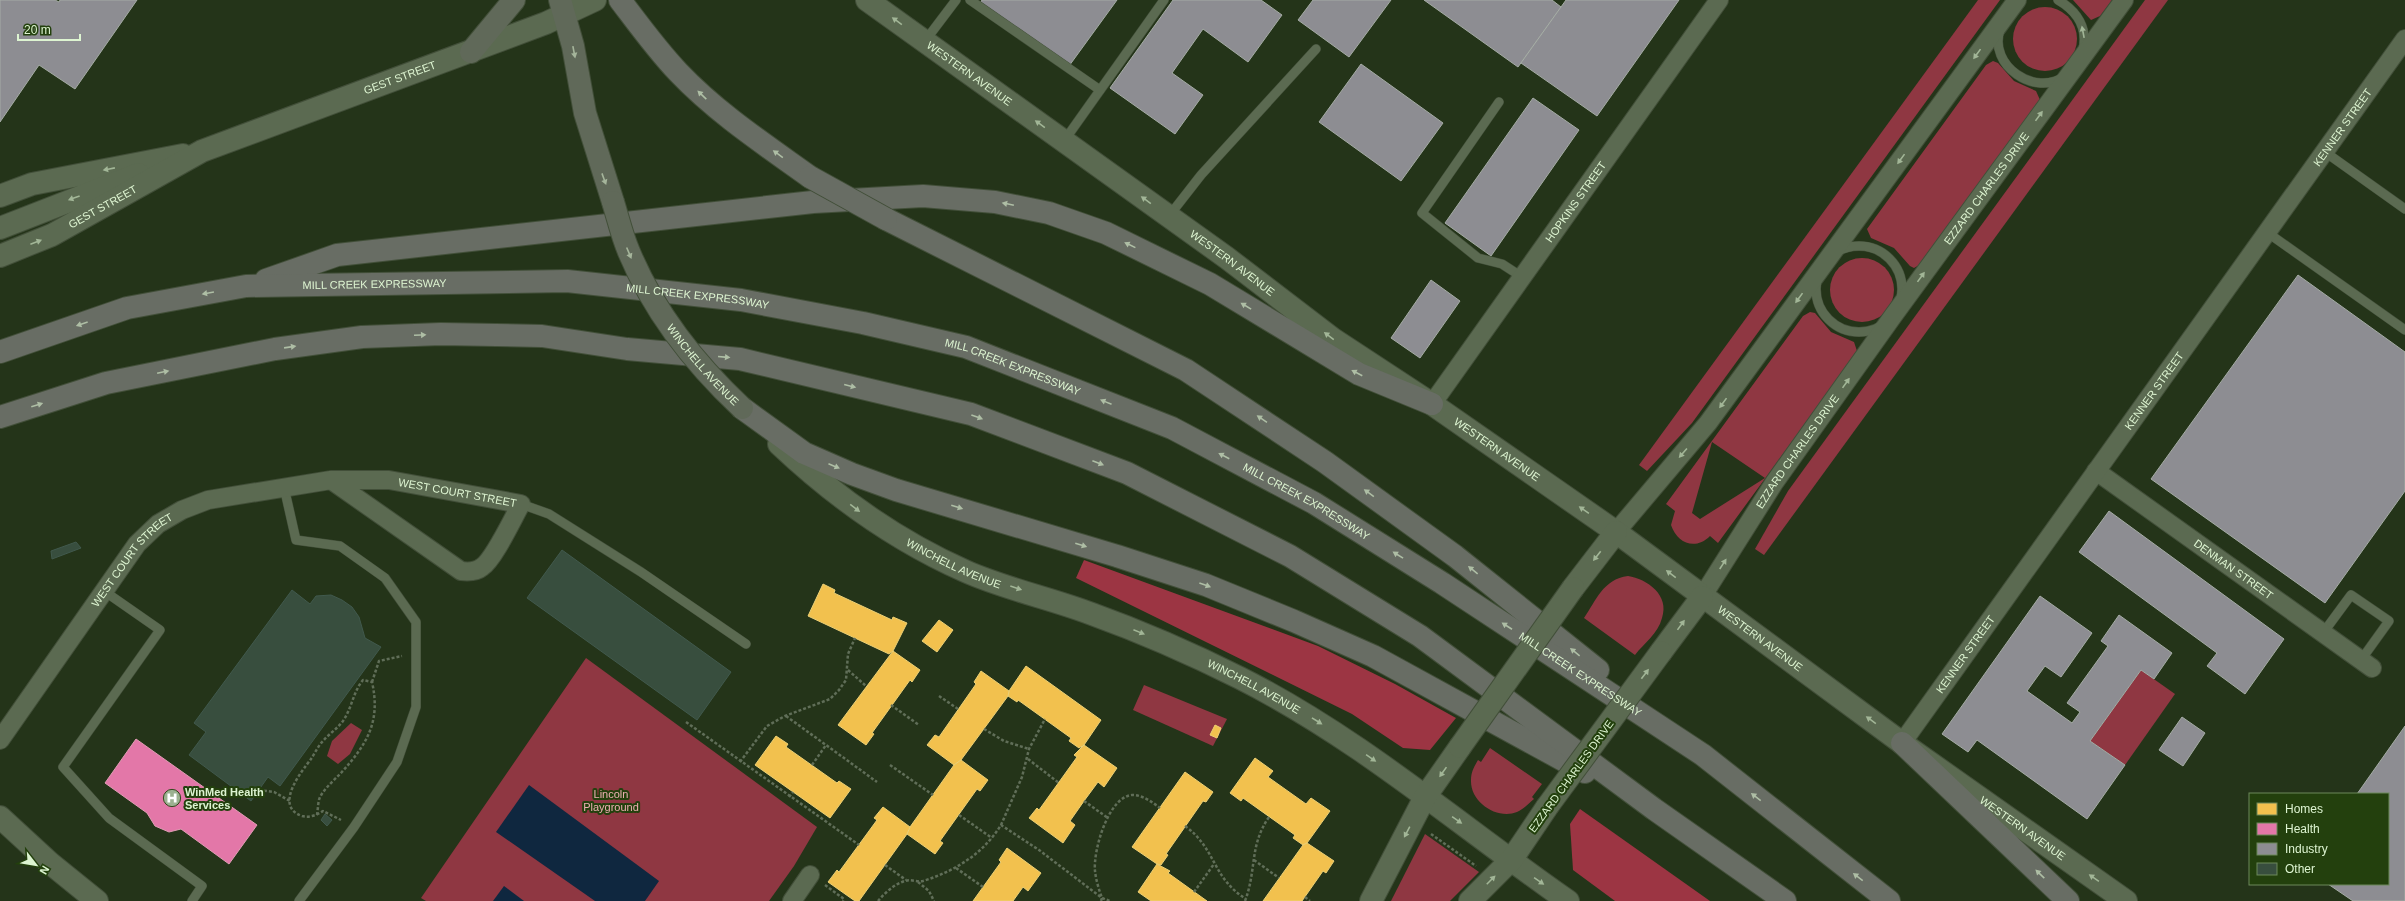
<svg xmlns="http://www.w3.org/2000/svg" width="2405" height="901" font-family="Helvetica,sans-serif">
<rect width="100%" height="100%" fill="#243419"/>
<g fill="#8f3742" fill-rule="evenodd">
<polygon points="1978,0 2000,0 1692,423 1647,471 1639,465"/>
<polygon points="2073,0 2112,0 2100,16 2091,20"/>
<polygon points="2145,0 2168,0 1764,555 1755,549 1788,491"/>
<circle cx="2045" cy="39" r="32"/>
<polygon points="1993,61 1998,63 2014,81 2036,91 2040,100 1921,264 1914,268 1910,266 1894,248 1871,238 1867,229 1986,65"/>
<circle cx="1862" cy="290" r="32"/>
<path d="M1810 312 1815 313 1831 332 1854 342 1857 351 1855 355 1718 543 1710 536C1695 551 1677 543 1671 525L1675 511 1666 504 1803 316ZM1712 442 1765 478 1700 519 1692 513Z"/>
<path d="M1628 576C1647 579 1670 595 1662 618 1658 634 1644 643 1635 655L1584 618C1596 601 1603 579 1628 576Z"/>
<polygon points="586,658 817,827 794,866 769,901 426,901 421,898"/>
<polygon points="2141,670 2175,694 2125,765 2090,741"/>
<polygon points="1144,685 1227,719 1213,746 1133,710"/>
<polygon points="351,723 362,730 350,754 338,764 327,756 332,741"/>
<path d="M1490 748 1542 784 1532 797 1534 799C1529 803 1524 809 1517 812 1497 820 1470 802 1471 780 1471 772 1474 767 1478 760L1481 762Z"/>
<polygon points="1425,834 1479,872 1450,901 1391,901"/>
</g>
<g fill="#9c3543">
<polygon points="1084,560 1318,646 1395,684 1456,718 1430,750 1403,748 1352,714 1076,578"/>
<polygon points="1580,809 1710,901 1615,901 1573,870 1570,824"/>
</g>
<g fill="#0f273f">
<polygon points="529,785 659,881 645,901 595,901 496,832"/>
<polygon points="504,886 524,901 493,901"/>
</g>
<g fill="#f2c14e" stroke="#ecd075">
<polygon points="823,584 835,590 834,593 892,620 893,617 907,623 893,651 889,654 808,616"/>
<polygon points="939,620 953,630 937,652 922,641"/>
<polygon points="893,651 920,670 912,682 910,680 872,733 874,734 866,745 838,725"/>
<polygon points="1026,666 1101,720 1084,745 1079,748 1069,741 1071,738 1018,700 1017,702 1008,696 1009,691"/>
<polygon points="981,671 1009,691 1008,696 961,760 954,765 927,745 935,735 939,737 976,684 974,682"/>
<polygon points="1215,725 1221,728 1217,738 1210,735"/>
<polygon points="776,736 788,744 786,747 837,783 839,781 851,789 830,818 755,765"/>
<polygon points="1084,745 1117,768 1104,787 1098,782 1084,801 1070,821 1075,825 1063,843 1029,818 1037,808 1039,810 1077,757 1074,755"/>
<polygon points="1255,758 1273,771 1268,777 1306,804 1311,798 1330,811 1307,843 1303,845 1293,838 1295,835 1243,798 1241,801 1230,793"/>
<polygon points="961,760 988,780 980,791 977,789 940,841 943,843 935,854 907,834 910,827 954,765"/>
<polygon points="1185,772 1213,792 1206,802 1203,801 1166,854 1168,855 1161,865 1157,864 1132,847"/>
<polygon points="883,807 910,827 907,834 859,901 855,901 828,882 837,870 839,872 877,820 874,818"/>
<polygon points="1307,843 1334,861 1326,873 1323,871 1302,901 1263,901 1303,845"/>
<polygon points="1007,848 1041,873 1028,891 1023,887 1013,901 973,901 1001,862 999,860"/>
<polygon points="1157,864 1170,871 1168,873 1207,901 1151,901 1138,892"/>
</g>
<polygon fill="#e377a8" stroke="#e19cb4" points="136,739 257,825 229,864 181,829 169,832 155,826 147,813 105,783"/>
<g fill="#8d8d92" stroke="#a5aca5">
<polygon points="0,0 55,0 59,2 60,0 137,0 75,89 39,65 0,122"/>
<polygon points="982,0 1117,0 1069,66 980,3"/>
<polygon points="1173,0 1261,0 1282,15 1248,62 1203,29 1172,73 1203,95 1175,134 1110,88"/>
<polygon points="1313,0 1391,0 1349,57 1298,20"/>
<polygon points="1424,0 1552,0 1561,7 1518,67"/>
<polygon points="1566,0 1679,0 1597,116 1521,63"/>
<polygon points="1361,64 1443,123 1401,181 1319,122"/>
<polygon points="1533,98 1579,130 1491,256 1445,223"/>
<polygon points="2298,275 2405,352 2405,491 2325,603 2151,479"/>
<polygon points="1431,280 1460,301 1420,358 1391,338"/>
<polygon points="2109,511 2284,639 2245,694 2207,666 2217,653 2079,552"/>
<polygon points="2040,596 2092,633 2061,677 2045,666 2027,691 2072,723 2080,712 2067,703 2108,646 2101,641 2119,615 2172,653 2154,679 2141,670 2090,741 2125,765 2087,819 1977,740 1968,752 1942,734"/>
<polygon points="2182,717 2205,733 2183,766 2159,750"/>
<polygon points="2405,726 2405,901 2353,901 2328,884 2388,884 2388,794 2357,794"/>
</g>
<g fill="#384e3e" stroke="#41594d">
<polygon points="76,542 81,548 52,559 51,551"/>
<polygon points="562,550 731,672 697,720 527,598"/>
<polygon points="292,590 310,604 316,596 331,595 342,600 352,607 359,617 365,638 381,647 280,786 268,777 251,801 189,755 206,732 194,723"/>
<polygon points="325,814 332,820 327,826 321,820"/>
</g>
<g fill="none" stroke-linecap="round" stroke-linejoin="round">
<defs>
<g id="lane">
<polyline points="970,0 1100,90"/>
<path d="M2058 0C2077 11 2088 28 2083 50"/>
<path d="M2000 30C1988 65 2035 98 2065 76"/>
<polyline points="925,41 956,0"/>
<polyline points="1499,102 1422,213 1478,258 1502,264 1522,277"/>
<polyline points="1064,141 1164,0"/>
<polyline points="2325,152 2405,209"/>
<polyline points="1169,216 1201,175 1316,49"/>
<polyline points="2268,233 2405,330"/>
<circle cx="1859" cy="289" r="43"/>
<polyline points="284,487 296,540 340,546 385,578 416,622 416,707 397,762 354,827 299,901"/>
<polyline points="521,504 549,514 641,572 746,644"/>
<polyline points="104,591 160,630 63,767 109,818 202,886 192,901"/>
<polyline points="2323,633 2351,595 2389,621 2361,660"/>
</g>
<g id="street">
<path id="s1" d="M1432 404 1719 0"/>
<path id="s2" d="M2096 471 2372 668"/>
<polyline points="1616,532 1708,423 2017,0"/>
<path id="s3" d="M1702 597 1774 483 1893 316 2124 0"/>
<path id="s4" d="M0 740 137 544 158 524 182 510 208 500 331 480H389L521 504C513 518 494 559 482 567 476 572 469 572 461 571L331 480"/>
<path id="s5" d="M1902 743C2069 508 2239 274 2405 39"/>
<polyline points="792,901 810,875"/>
</g>
<g id="secondary">
<path id="s6" d="M867 0 1227 258 1333 339 1432 404 1616 532 1902 743 2126 901"/>
<polyline points="0,196 32,184 183,155"/>
<polyline points="0,228 139,174"/>
<path id="s7" d="M0 256 52 235 202 151 546 23 595 0"/>
<path id="s8" d="M779 444C834 496 895 540 965 571 1005 589 1050 598 1092 614 1142 632 1192 654 1240 678 1359 738 1460 826 1568 901"/>
<polyline points="1573,588 1616,532"/>
<polyline points="1661,652 1702,597"/>
<polyline points="0,817 50,863 97,901"/>
<polyline points="1371,901 1425,797 1460,747"/>
<polyline points="1470,901 1512,859 1547,807"/>
</g>
<g id="primary">
<polyline points="560,0 573,46 585,113 613,202"/>
<polyline points="471,52 514,0"/>
</g>
<g id="highway">
<path d="M620 0C639 25 657 50 678 72 717 113 764 144 810 177"/>
<polyline points="886,219 1186,370 1325,462 1455,556 1598,670"/>
<polyline points="266,280 337,255 813,202 923,196 995,202 1049,213 1106,233 1210,284 1359,374 1432,404"/>
<path id="s9" d="M0 352 127 308 246 286 567 281 741 300 863 323 966 347 1172 428 1314 503 1442 583 1703 755 1889 901"/>
<polyline points="742,408 804,453 852,474 896,490 1117,556 1206,585 1294,621 1373,656 1585,772"/>
<polyline points="0,417 106,383 275,349 362,337 441,334 542,336 627,349 740,359 971,414 1127,473 1290,556 1420,636 1654,809 1785,901"/>
<polyline points="1902,743 2068,901"/>
</g>
</defs>
<use href="#lane" stroke="#424f39" stroke-width="10"/>
<use href="#street" stroke="#424f39" stroke-width="20"/>
<use href="#secondary" stroke="#424f39" stroke-width="24"/>
<use href="#primary" stroke="#424f39" stroke-width="24"/>
<use href="#highway" stroke="#424f39" stroke-width="24"/>
<g stroke="#606e58" stroke-width="2.5" stroke-dasharray="3 2" stroke-linecap="butt">
<polyline points="848,670 866,686"/>
<polyline points="372,682 379,661 402,656"/>
<polyline points="939,696 958,709"/>
<polyline points="891,705 919,725"/>
<polyline points="786,716 877,782"/>
<polyline points="686,722 859,845"/>
<polyline points="984,729 1004,741 1029,749"/>
<polyline points="1028,759 1059,783"/>
<polyline points="740,762 767,726 785,716 830,699 839,690 846,680 848,654 855,638"/>
<polyline points="812,765 826,745"/>
<polyline points="890,765 933,795"/>
<polyline points="259,790 274,792 290,801"/>
<polyline points="789,797 793,792"/>
<polyline points="1084,801 1108,818"/>
<path d="M317 815C318 809 318 801 320 797 325 788 334 780 341 773 367 744 381 722 372 682L363 680C353 692 352 708 343 721 337 729 329 734 323 741 318 746 315 753 311 759 302 771 273 806 302 816 309 818 317 815 323 811L341 820"/>
<polyline points="959,815 992,838"/>
<polyline points="1001,825 1022,777 1029,749 1045,719"/>
<path d="M1185 826C1216 848 1212 878 1246 899"/>
<polyline points="1431,834 1476,866"/>
<polyline points="1254,860 1279,878"/>
<polyline points="885,865 906,880"/>
<polyline points="956,868 983,887"/>
<polyline points="918,882 929,891 934,901"/>
<polyline points="825,885 844,899 843,901"/>
<polyline points="1194,892 1214,864"/>
<polyline points="1305,897 1310,901"/>
<path d="M878 901C885 893 894 884 905 881 910 879 917 882 923 881 955 871 983 854 1001 825L1039 850 1102 898 1110 901"/>
<path d="M1101 901 1102 898C1099 890 1096 880 1095 871 1093 851 1108 797 1132 795 1143 795 1152 802 1160 808"/>
<path d="M1245 901C1257 869 1249 846 1269 817"/>
</g>
<use href="#lane" stroke="#5b6a51" stroke-width="9"/>
<use href="#street" stroke="#5b6a51" stroke-width="18"/>
<use href="#secondary" stroke="#5b6a51" stroke-width="22"/>
<use href="#primary" stroke="#606959" stroke-width="22"/>
<use href="#highway" stroke="#686d64" stroke-width="22"/>
<defs>
<g id="secondary-bridge">
<polyline points="1460,747 1573,588"/>
<polyline points="1547,807 1661,652"/>
</g>
<g id="primary-bridge">
<path id="s10" d="M613 202C618 218 622 236 629 252 654 312 695 364 742 408"/>
</g>
<polyline id="highway-bridge" points="810,177 886,219"/>
</defs>
<use href="#secondary-bridge" stroke="#424f39" stroke-width="24" stroke-linecap="butt"/>
<use href="#primary-bridge" stroke="#424f39" stroke-width="24" stroke-linecap="butt"/>
<use href="#highway-bridge" stroke="#424f39" stroke-width="24" stroke-linecap="butt"/>
<use href="#secondary-bridge" stroke="#5b6a51" stroke-width="22"/>
<use href="#primary-bridge" stroke="#606959" stroke-width="22"/>
<use href="#highway-bridge" stroke="#686d64" stroke-width="22"/>
</g>
<defs><path id="oneway-solid" d="M-6-.8H1V-3.2L6.5 0L1 3.2V.8H-6Z"/></defs>
<g fill="#a2b697">
<use href="#oneway-solid" transform="translate(897 21) rotate(-144)"/>
<use href="#oneway-solid" transform="translate(2083 32) rotate(-101)"/>
<use href="#oneway-solid" transform="translate(1977 54) rotate(126)"/>
<use href="#oneway-solid" transform="translate(2039 116) rotate(-54)"/>
<use href="#oneway-solid" transform="translate(1040 124) rotate(-144)"/>
<use href="#oneway-solid" transform="translate(1901 159) rotate(126)"/>
<use href="#oneway-solid" transform="translate(109 169) rotate(169)"/>
<use href="#oneway-solid" transform="translate(74 198) rotate(160)"/>
<use href="#oneway-solid" transform="translate(1146 200) rotate(-144)"/>
<use href="#oneway-solid" transform="translate(36 242) rotate(-21)"/>
<use href="#oneway-solid" transform="translate(1921 277) rotate(-54)"/>
<use href="#oneway-solid" transform="translate(1799 298) rotate(126)"/>
<use href="#oneway-solid" transform="translate(1329 336) rotate(-143)"/>
<use href="#oneway-solid" transform="translate(1846 383) rotate(-55)"/>
<use href="#oneway-solid" transform="translate(1723 403) rotate(126)"/>
<use href="#oneway-solid" transform="translate(1683 453) rotate(131)"/>
<use href="#oneway-solid" transform="translate(855 508) rotate(37)"/>
<use href="#oneway-solid" transform="translate(1584 510) rotate(-145)"/>
<use href="#oneway-solid" transform="translate(1597 556) rotate(128)"/>
<use href="#oneway-solid" transform="translate(1723 564) rotate(-57)"/>
<use href="#oneway-solid" transform="translate(1671 574) rotate(-143)"/>
<use href="#oneway-solid" transform="translate(1016 588) rotate(19)"/>
<use href="#oneway-solid" transform="translate(1681 625) rotate(-54)"/>
<use href="#oneway-solid" transform="translate(1139 632) rotate(22)"/>
<use href="#oneway-solid" transform="translate(1645 674) rotate(-53)"/>
<use href="#oneway-solid" transform="translate(1871 720) rotate(-144)"/>
<use href="#oneway-solid" transform="translate(1317 721) rotate(32)"/>
<use href="#oneway-solid" transform="translate(1371 758) rotate(35)"/>
<use href="#oneway-solid" transform="translate(1443 772) rotate(125)"/>
<use href="#oneway-solid" transform="translate(1457 820) rotate(35)"/>
<use href="#oneway-solid" transform="translate(1407 832) rotate(118)"/>
<use href="#oneway-solid" transform="translate(2094 878) rotate(-145)"/>
<use href="#oneway-solid" transform="translate(1491 880) rotate(-45)"/>
<use href="#oneway-solid" transform="translate(1539 881) rotate(35)"/>
</g>
<g fill="#a5b59b">
<use href="#oneway-solid" transform="translate(574 52) rotate(79)"/>
<use href="#oneway-solid" transform="translate(604 179) rotate(70)"/>
<use href="#oneway-solid" transform="translate(629 253) rotate(67)"/>
</g>
<g fill="#aebea5">
<use href="#oneway-solid" transform="translate(702 95) rotate(-136)"/>
<use href="#oneway-solid" transform="translate(778 154) rotate(-144)"/>
<use href="#oneway-solid" transform="translate(1008 204) rotate(-168)"/>
<use href="#oneway-solid" transform="translate(1130 245) rotate(-154)"/>
<use href="#oneway-solid" transform="translate(208 293) rotate(170)"/>
<use href="#oneway-solid" transform="translate(1246 306) rotate(-149)"/>
<use href="#oneway-solid" transform="translate(82 324) rotate(161)"/>
<use href="#oneway-solid" transform="translate(420 335) rotate(-3)"/>
<use href="#oneway-solid" transform="translate(290 347) rotate(-8)"/>
<use href="#oneway-solid" transform="translate(724 357) rotate(5)"/>
<use href="#oneway-solid" transform="translate(163 372) rotate(-12)"/>
<use href="#oneway-solid" transform="translate(1357 373) rotate(-152)"/>
<use href="#oneway-solid" transform="translate(850 386) rotate(14)"/>
<use href="#oneway-solid" transform="translate(1106 402) rotate(-158)"/>
<use href="#oneway-solid" transform="translate(37 405) rotate(-17)"/>
<use href="#oneway-solid" transform="translate(977 417) rotate(20)"/>
<use href="#oneway-solid" transform="translate(1262 419) rotate(-146)"/>
<use href="#oneway-solid" transform="translate(1224 456) rotate(-152)"/>
<use href="#oneway-solid" transform="translate(1098 463) rotate(21)"/>
<use href="#oneway-solid" transform="translate(834 466) rotate(23)"/>
<use href="#oneway-solid" transform="translate(1369 493) rotate(-144)"/>
<use href="#oneway-solid" transform="translate(957 507) rotate(17)"/>
<use href="#oneway-solid" transform="translate(1081 545) rotate(17)"/>
<use href="#oneway-solid" transform="translate(1398 555) rotate(-148)"/>
<use href="#oneway-solid" transform="translate(1473 570) rotate(-141)"/>
<use href="#oneway-solid" transform="translate(1205 585) rotate(20)"/>
<use href="#oneway-solid" transform="translate(1507 626) rotate(-147)"/>
<use href="#oneway-solid" transform="translate(1575 652) rotate(-141)"/>
<use href="#oneway-solid" transform="translate(1756 797) rotate(-142)"/>
<use href="#oneway-solid" transform="translate(2040 874) rotate(-136)"/>
<use href="#oneway-solid" transform="translate(1858 877) rotate(-142)"/>
</g>
<defs>
<symbol id="hospital-disc" viewBox="-11 -11 22 22"><circle r="9.5" fill="#9cb191" stroke="#23400d"/><path d="M-5-5h3v3.5h4V-5h3V5h-3V1.5h-4V5h-3Z" fill="#fff"/></symbol>
</defs>
<g fill-rule="evenodd">
<use href="#hospital-disc" x="162" y="788" width="20" height="20"/>
</g>
<g text-anchor="middle" stroke-width="4" stroke-linejoin="round" paint-order="stroke">
<g font-size="11" fill="#ddf4d1" stroke="#23400d">
<text dy="4" stroke="none"><textPath href="#s6" startOffset="126">WESTERN AVENUE</textPath></text>
<text dy="4" stroke="none"><textPath href="#s7" startOffset="439">GEST STREET</textPath></text>
<text dy="4" stroke="none"><textPath href="#s5" startOffset="757">KENNER STREET</textPath></text>
<text dy="4" stroke="none"><textPath href="#s3" startOffset="498">EZZARD CHARLES DRIVE</textPath></text>
<text dy="4" stroke="none"><textPath href="#s1" startOffset="248">HOPKINS STREET</textPath></text>
<text dy="4" stroke="none"><textPath href="#s7" startOffset="114">GEST STREET</textPath></text>
<text dy="4" stroke="none"><textPath href="#s6" startOffset="450">WESTERN AVENUE</textPath></text>
<text dy="4" stroke="none"><textPath href="#s9" startOffset="384">MILL CREEK EXPRESSWAY</textPath></text>
<text dy="4" stroke="none"><textPath href="#s9" startOffset="708">MILL CREEK EXPRESSWAY</textPath></text>
<text dy="4" stroke="none"><textPath href="#s10" startOffset="188">WINCHELL AVENUE</textPath></text>
<text dy="4" stroke="none"><textPath href="#s9" startOffset="1032">MILL CREEK EXPRESSWAY</textPath></text>
<text dy="4" stroke="none"><textPath href="#s5" startOffset="433">KENNER STREET</textPath></text>
<text dy="4" stroke="none"><textPath href="#s6" startOffset="774">WESTERN AVENUE</textPath></text>
<text dy="4" stroke="none"><textPath href="#s3" startOffset="174">EZZARD CHARLES DRIVE</textPath></text>
<text dy="4" stroke="none"><textPath href="#s4" startOffset="576">WEST COURT STREET</textPath></text>
<text dy="4" stroke="none"><textPath href="#s9" startOffset="1356">MILL CREEK EXPRESSWAY</textPath></text>
<text dy="4" stroke="none"><textPath href="#s4" startOffset="224">WEST COURT STREET</textPath></text>
<text dy="4" stroke="none"><textPath href="#s8" startOffset="213">WINCHELL AVENUE</textPath></text>
<text dy="4" stroke="none"><textPath href="#s2" startOffset="169">DENMAN STREET</textPath></text>
<text dy="4" stroke="none"><textPath href="#s6" startOffset="1098">WESTERN AVENUE</textPath></text>
<text dy="4" stroke="none"><textPath href="#s5" startOffset="109">KENNER STREET</textPath></text>
<text dy="4" stroke="none"><textPath href="#s9" startOffset="1680">MILL CREEK EXPRESSWAY</textPath></text>
<text dy="4" stroke="none"><textPath href="#s8" startOffset="538">WINCHELL AVENUE</textPath></text>
<text transform="translate(1571 776) rotate(-54)" y="4">EZZARD CHARLES DRIVE</text>
<text dy="4" stroke="none"><textPath href="#s6" startOffset="1422">WESTERN AVENUE</textPath></text>
</g>
<g font-size="11" font-weight="bold" fill="#ddf4d1" stroke="#23400d" text-anchor="start">
<text x="185" y="796">WinMed Health<tspan x="185" dy="13">Services</tspan></text>
</g>
<g font-size="11" fill="#efafb3" stroke="#23400d">
<text x="611" y="798">Lincoln<tspan x="611" dy="13">Playground</tspan></text>
</g>
</g>
<rect x="2249" y="793" width="140" height="92" fill="#23400d" stroke="#6d885b"/>
<rect x="2257" y="803" width="20" height="12" fill="#f2c14e" stroke="#6d885b"/>
<text x="2285" y="813" font-size="12" fill="#ddf4d1">Homes</text>
<rect x="2257" y="823" width="20" height="12" fill="#e377a8" stroke="#6d885b"/>
<text x="2285" y="833" font-size="12" fill="#ddf4d1">Health</text>
<rect x="2257" y="843" width="20" height="12" fill="#8d8d92" stroke="#6d885b"/>
<text x="2285" y="853" font-size="12" fill="#ddf4d1">Industry</text>
<rect x="2257" y="863" width="20" height="12" fill="#384e3e" stroke="#6d885b"/>
<text x="2285" y="873" font-size="12" fill="#ddf4d1">Other</text>
<g transform="translate(36 865) rotate(121)" stroke="#23400d" stroke-width="3" paint-order="stroke">
<path d="M0-3L7 15L0 10L-7 15Z" fill="#ddf4d1"/>
<text y="-6" font-size="11" font-weight="bold" text-anchor="middle" fill="#ddf4d1">N</text>
</g>
<path d="M18 34v6h62v-6" fill="none" stroke="#ddf4d1" stroke-width="2"/>
<text x="24" y="34" font-size="12" fill="#ddf4d1" stroke="#23400d" stroke-width="3" paint-order="stroke">20 m</text>
</svg>
